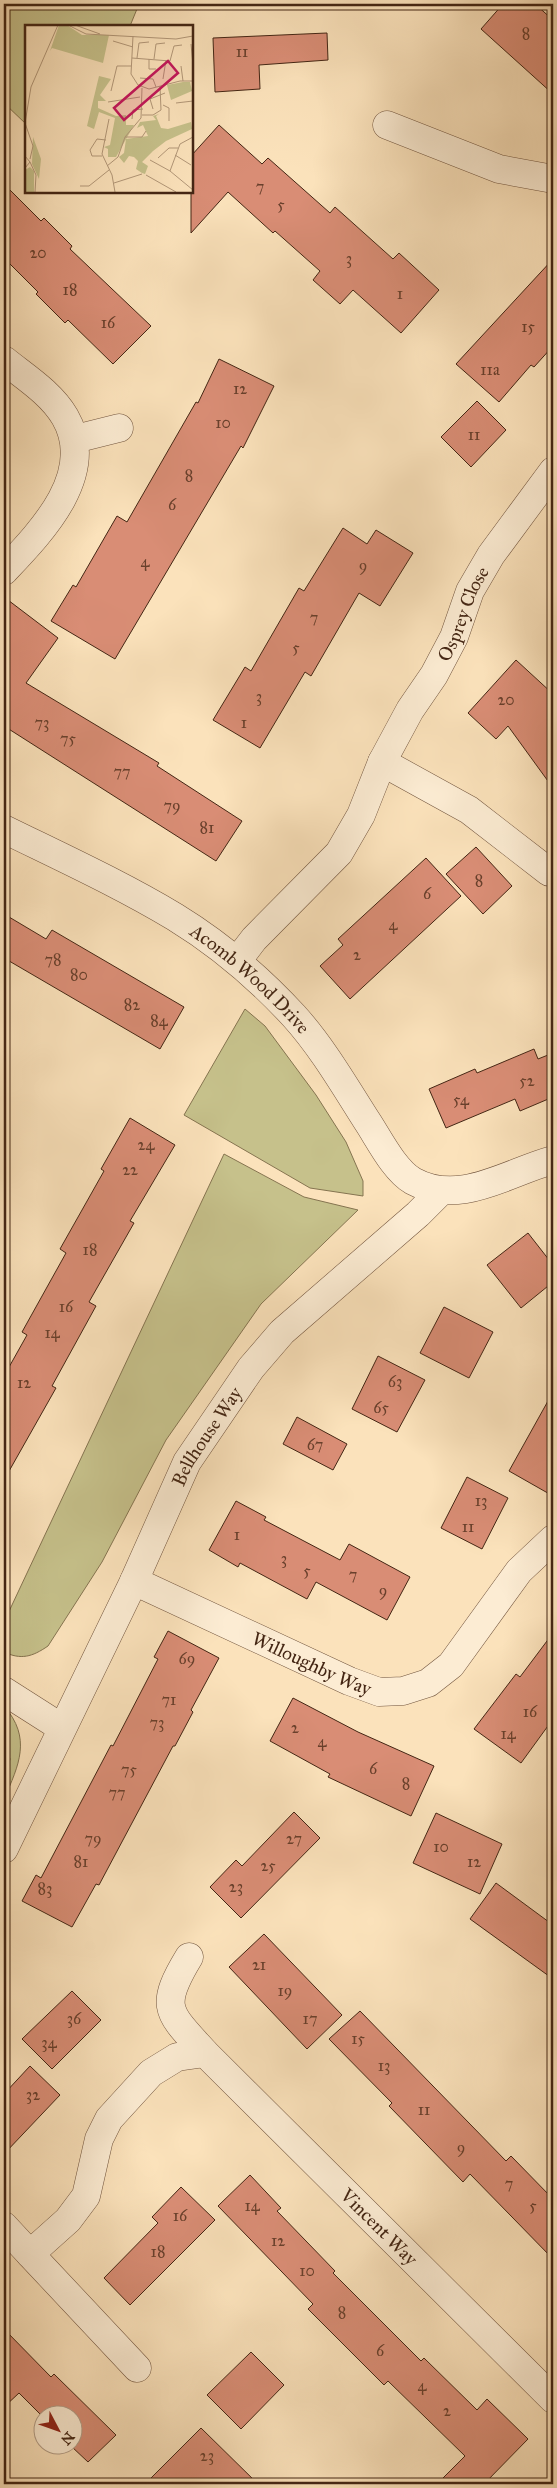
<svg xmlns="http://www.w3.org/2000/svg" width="557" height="2488" font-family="'IM FELL Great Primer',serif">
<rect width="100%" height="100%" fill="#fbe2bb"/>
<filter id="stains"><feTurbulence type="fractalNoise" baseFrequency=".004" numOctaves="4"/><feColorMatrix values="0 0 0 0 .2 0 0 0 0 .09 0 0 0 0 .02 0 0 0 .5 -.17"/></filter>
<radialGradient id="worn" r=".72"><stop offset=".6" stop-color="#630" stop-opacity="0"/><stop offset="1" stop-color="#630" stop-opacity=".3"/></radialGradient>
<g fill="#c6c18b" stroke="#857450">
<polygon points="4,4 139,4 130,26 26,26 26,124 4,103"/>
<polygon points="245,1009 265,1026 316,1095 346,1142 363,1181 363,1196 310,1188 184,1115"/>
<path d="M224 1154 304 1197 358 1210 261 1304 166 1440 102 1562 48 1646C32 1657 21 1660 4 1652V1622Z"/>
<path d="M4 1706C32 1738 19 1765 4 1799V1781L10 1759 4 1743Z"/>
</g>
<g fill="#d98d75" stroke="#442614">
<polygon points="503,4 535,4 553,20 553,94 481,29"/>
<polygon points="327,33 328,60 259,65 260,89 215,92 213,38"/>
<polygon points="219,125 262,164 268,158 330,213 335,207 393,259 399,253 439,290 401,333 353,290 340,304 313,280 320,271 275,231 273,233 228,192 191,233 191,156"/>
<polygon points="4,184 41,221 44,218 72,246 70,249 151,326 113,364 68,320 65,323 36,294 38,292 4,258"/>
<polygon points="553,259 553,346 534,367 531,365 499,402 456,364"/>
<polygon points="219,359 274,386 243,448 241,446 115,659 51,621 73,585 76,587 117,516 127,522 196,402 198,403"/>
<polygon points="477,401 506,430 471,467 441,437"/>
<polygon points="343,528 367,544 376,530 413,553 380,606 359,593 311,676 305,672 260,748 213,720 245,667 251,671 299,588 304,591"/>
<polygon points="4,597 58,638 26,683 159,763 157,766 242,821 216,861 4,726"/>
<polygon points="516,660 553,694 553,788 508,726 496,739 468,713"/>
<polygon points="476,847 512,886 483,914 446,874"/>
<polygon points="426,858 461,896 350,999 320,966 343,945 338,939"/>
<polygon points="4,914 46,939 52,930 184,1007 160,1049 4,958"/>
<polygon points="534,1049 538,1059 553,1053 553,1097 520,1111 515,1099 446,1128 429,1089 475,1069 477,1073"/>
<polygon points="130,1118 175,1145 130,1221 134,1223 89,1302 96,1306 52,1386 56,1388 4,1480 4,1376 27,1335 22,1332 66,1253 60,1249 104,1171 101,1169"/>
<polygon points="528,1233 553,1265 553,1282 521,1308 487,1265"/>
<polygon points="444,1307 493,1332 469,1378 420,1353"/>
<polygon points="378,1356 425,1380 397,1432 352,1409"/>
<polygon points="553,1392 553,1496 509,1471"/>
<polygon points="297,1417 347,1444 333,1470 283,1444"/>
<polygon points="467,1477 508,1498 482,1549 441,1528"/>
<polygon points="236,1501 266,1517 264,1520 340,1560 349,1544 410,1577 387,1620 316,1582 307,1599 240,1563 238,1567 209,1550"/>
<polygon points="168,1631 219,1658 191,1710 193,1712 175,1746 173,1746 99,1885 96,1884 72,1927 22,1901 36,1875 41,1878 111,1745 113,1746 158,1659 154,1657"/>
<polygon points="553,1633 553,1719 521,1763 474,1729 516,1674 520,1677"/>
<polygon points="293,1698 358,1732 434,1766 411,1816 328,1777 330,1774 270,1741"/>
<polygon points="294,1812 320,1838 241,1918 210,1887 236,1860 242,1866"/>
<polygon points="436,1813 502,1844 480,1894 413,1863"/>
<polygon points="496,1883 553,1925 553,1979 470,1919"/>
<polygon points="264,1934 342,2015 307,2049 229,1967"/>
<polygon points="72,1991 101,2020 52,2069 22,2039"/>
<polygon points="360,2011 506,2161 511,2156 553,2199 553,2259 470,2174 463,2182 389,2106 392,2103 329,2039"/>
<polygon points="30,2066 60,2095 4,2154 4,2094"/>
<polygon points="250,2175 281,2208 277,2211 335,2271 333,2273 421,2361 424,2358 477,2410 487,2399 528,2439 484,2484 437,2484 465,2456 388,2381 384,2385 308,2309 313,2304 218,2206"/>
<polygon points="181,2187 215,2220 130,2305 104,2278 158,2223 152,2217"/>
<polygon points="4,2329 51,2377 54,2374 116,2435 88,2462 71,2446 72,2416 42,2416 19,2393 4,2407"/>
<polygon points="251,2352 284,2385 241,2429 207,2395"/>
<polygon points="201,2428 258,2484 145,2484"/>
</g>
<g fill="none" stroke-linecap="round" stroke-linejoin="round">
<defs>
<g id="minor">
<polyline points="387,125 499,169 553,179"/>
<path d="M4 360C25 377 51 393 65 417 98 474 41 532 4 571"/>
<polyline points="75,439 119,428"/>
<polyline points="382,762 469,810 549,872"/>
<path id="s1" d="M4 829C61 857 120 884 175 917 219 944 259 978 294 1016 322 1047 344 1085 367 1121 379 1139 394 1170 413 1181 460 1207 508 1172 553 1160"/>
<path id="s2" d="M237 961 254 939 339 853 361 815 382 762 410 710 434 675 454 637 470 591 491 555 553 471"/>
<path id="s3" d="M134 1581 349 1681 379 1692 403 1691 428 1683 451 1665 519 1571 553 1539"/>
<polyline points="4,1691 62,1728"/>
<path id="s4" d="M4 1849 134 1581 187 1462 251 1368 282 1332 418 1214 441 1191"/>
<path id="s5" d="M189 1957C158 2008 168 2012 205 2053L553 2399"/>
<polyline points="4,2226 30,2254"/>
<polyline points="137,2368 30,2254 68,2220 86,2196 99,2139 109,2119 151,2073 177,2057 205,2053"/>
</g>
</defs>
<use href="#minor" stroke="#72553e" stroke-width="29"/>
<use href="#minor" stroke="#fcecd3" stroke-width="28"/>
</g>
<g text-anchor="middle" stroke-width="4" stroke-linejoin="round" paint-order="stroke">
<g font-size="16" fill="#69402c">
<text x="526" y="39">8</text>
<text x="242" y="57">11</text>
<text x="260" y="192">7</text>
<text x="281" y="210">5</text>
<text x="38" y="258">20</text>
<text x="349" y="264">3</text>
<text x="70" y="295">18</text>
<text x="400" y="299">1</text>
<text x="108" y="328">16</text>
<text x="528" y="332">15</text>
<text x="490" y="375">11a</text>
<text x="240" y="394">12</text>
<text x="223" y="428">10</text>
<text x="474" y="440">11</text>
<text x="189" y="481">8</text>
<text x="172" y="510">6</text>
<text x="145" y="567">4</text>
<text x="363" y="571">9</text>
<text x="314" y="623">7</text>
<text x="296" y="653">5</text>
<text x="259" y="702">3</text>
<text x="506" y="705">20</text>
<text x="42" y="728">73</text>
<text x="244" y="728">1</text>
<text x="68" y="744">75</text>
<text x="122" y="777">77</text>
<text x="172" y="811">79</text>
<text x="207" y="833">81</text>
<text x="479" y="886">8</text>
<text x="427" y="899">6</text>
<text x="393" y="930">4</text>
<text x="357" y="960">2</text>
<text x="53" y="965">78</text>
<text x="79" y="980">80</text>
<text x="132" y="1010">82</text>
<text x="159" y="1026">84</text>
<text x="527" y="1086">52</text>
<text x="461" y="1105">54</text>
<text x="146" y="1150">24</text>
<text x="130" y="1175">22</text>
<text x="90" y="1255">18</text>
<text x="66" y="1312">16</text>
<text x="52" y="1338">14</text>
<text x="395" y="1387">63</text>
<text x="24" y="1388">12</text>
<text x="381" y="1413">65</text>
<text x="315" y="1450">67</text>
<text x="481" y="1506">13</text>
<text x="468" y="1532">11</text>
<text x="237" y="1540">1</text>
<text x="284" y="1564">3</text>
<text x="307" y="1576">5</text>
<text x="353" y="1580">7</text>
<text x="383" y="1596">9</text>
<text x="187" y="1664">69</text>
<text x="169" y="1705">71</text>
<text x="530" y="1717">16</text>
<text x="157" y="1728">73</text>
<text x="295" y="1733">2</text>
<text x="508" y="1739">14</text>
<text x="322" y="1747">4</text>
<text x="373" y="1774">6</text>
<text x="129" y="1775">75</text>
<text x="406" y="1789">8</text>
<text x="117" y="1798">77</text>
<text x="93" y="1844">79</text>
<text x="294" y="1844">27</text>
<text x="441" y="1852">10</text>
<text x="81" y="1867">81</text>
<text x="474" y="1867">12</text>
<text x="268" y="1871">25</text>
<text x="236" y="1892">23</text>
<text x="45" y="1894">83</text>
<text x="259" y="1970">21</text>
<text x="285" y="1996">19</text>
<text x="74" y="2024">36</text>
<text x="310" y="2024">17</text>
<text x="358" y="2044">15</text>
<text x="49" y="2048">34</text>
<text x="384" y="2071">13</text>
<text x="33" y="2100">32</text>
<text x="424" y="2115">11</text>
<text x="461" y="2153">9</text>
<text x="509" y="2189">7</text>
<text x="252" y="2211">14</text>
<text x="533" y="2211">5</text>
<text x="180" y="2221">16</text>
<text x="278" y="2246">12</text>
<text x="158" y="2257">18</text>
<text x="307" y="2276">10</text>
<text x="342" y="2318">8</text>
<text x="380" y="2356">6</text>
<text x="422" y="2391">4</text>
<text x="447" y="2416">2</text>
<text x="207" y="2461">23</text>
</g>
<g font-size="19" fill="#442614" stroke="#fcecd3">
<text dy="7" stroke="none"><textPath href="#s2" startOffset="419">Osprey Close</textPath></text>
<text dy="7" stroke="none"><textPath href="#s1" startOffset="290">Acomb Wood Drive</textPath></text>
<text dy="7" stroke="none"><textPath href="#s4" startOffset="460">Bellhouse Way</textPath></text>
<text dy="7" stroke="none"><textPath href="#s3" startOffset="196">Willoughby Way</textPath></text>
<text dy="7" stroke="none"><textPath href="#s5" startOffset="358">Vincent Way</textPath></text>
</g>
</g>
<g transform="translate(25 25)">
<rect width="168" height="168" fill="#fbe2bb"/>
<path d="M34 0H42L57 10H84L78 38 27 23 25 26ZM74 51 86 54 75 70 81 76H73V83L91 91 101 90V100H109L91 132H83V124L79 122 85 120 90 93 74 87 69 104 62 101ZM158 57H165L167 66 146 75 142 60ZM134 89 131 91 136 103 143 104 166 97 167 104 141 116 128 126 117 137 123 141 120 149 117 148 111 144 113 136 109 132 104 131 99 138 94 132 99 128 101 114 123 111 118 100 112 103 115 97 131 95 128 91ZM8 112 16 134 14 154 7 139ZM5 142 9 146V167H0V145Z" fill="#c6c18b"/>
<path fill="none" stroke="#b29778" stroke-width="1" d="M43 0 61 9 151 14 168 11M50 0 75 9M120 0H152M108 11 106 49 113 60 124 64 155 56H168M88 16 108 22M166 19 168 40M107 33 145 36 149 21 157 20M112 33 114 18 124 17M124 34V44H131M129 34 131 19 140 18M156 41 158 56M115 53 128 54 131 62M138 54 141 35M86 66 92 41H106M83 77 115 72M151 78 168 76M138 80 144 83V96M128 84 125 74 140 68M117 90H128L136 85 135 61M84 94 77 129 87 150 90 167M107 94 108 85 118 84M100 112H117L121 106M150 130 166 140M0 131 5 137 0 143M77 131H67L65 125 72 114 81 115M133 133 144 123H153M5 134 8 121 0 98 6 62 33 0M125 135 145 146M5 137 11 150 10 167M82 141 93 132 100 112 116 93 117 63M145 146 155 119 168 112M145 146 168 165M121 150 151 167M89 158 117 149M55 161H64L84 145"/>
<path fill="#c2185b" fill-opacity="0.15" stroke="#c2185b" stroke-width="2.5" d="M143 36 153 48 99 95 89 83Z"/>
<rect width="168" height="168" fill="none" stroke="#442614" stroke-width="2.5"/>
</g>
<rect width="557" height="2488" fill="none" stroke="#fbe2bb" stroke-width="20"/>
<rect x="5" y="5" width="547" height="2478" fill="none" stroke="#442614" stroke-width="2.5"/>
<rect x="10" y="10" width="537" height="2468" fill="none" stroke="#442614"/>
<g transform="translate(58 2430) rotate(131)"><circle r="24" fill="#fcecd3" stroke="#b29d87"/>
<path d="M0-4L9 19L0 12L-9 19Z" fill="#8f2418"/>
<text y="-8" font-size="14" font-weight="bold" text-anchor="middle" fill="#442614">N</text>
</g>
<rect width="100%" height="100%" filter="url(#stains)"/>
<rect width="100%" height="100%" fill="url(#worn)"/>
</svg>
